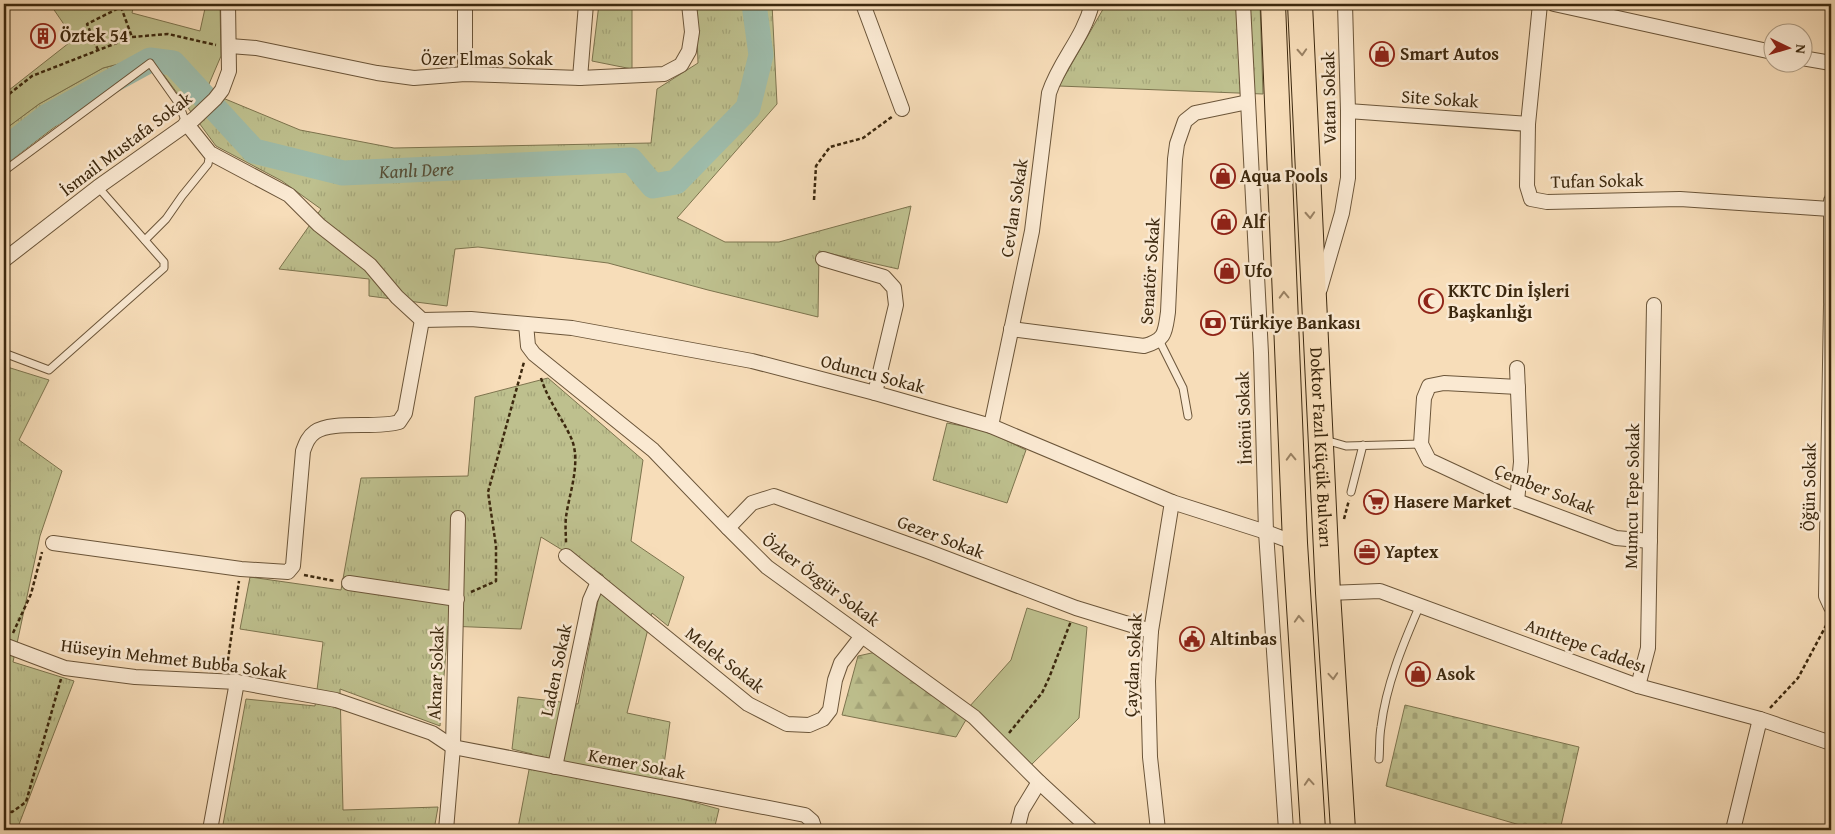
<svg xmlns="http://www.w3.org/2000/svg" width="1835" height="834" font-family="'Gentium Book Plus',serif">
<defs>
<pattern id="grass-tufts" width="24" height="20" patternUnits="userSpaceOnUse" patternTransform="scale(1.25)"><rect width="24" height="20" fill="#bec08e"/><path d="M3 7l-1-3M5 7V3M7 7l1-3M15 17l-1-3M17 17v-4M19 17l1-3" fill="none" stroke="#a4a579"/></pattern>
<pattern id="forest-firs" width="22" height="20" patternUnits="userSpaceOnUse" patternTransform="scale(1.25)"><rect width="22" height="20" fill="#bec08e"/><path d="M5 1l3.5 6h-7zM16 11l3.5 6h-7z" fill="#a4a579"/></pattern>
<pattern id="cemetery-stones" width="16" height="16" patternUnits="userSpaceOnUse" patternTransform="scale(1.25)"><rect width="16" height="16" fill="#bec08e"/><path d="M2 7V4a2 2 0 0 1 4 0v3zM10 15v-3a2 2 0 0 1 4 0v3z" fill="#a4a579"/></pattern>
</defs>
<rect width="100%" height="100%" fill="#f7ddb9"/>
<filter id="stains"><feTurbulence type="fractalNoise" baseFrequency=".004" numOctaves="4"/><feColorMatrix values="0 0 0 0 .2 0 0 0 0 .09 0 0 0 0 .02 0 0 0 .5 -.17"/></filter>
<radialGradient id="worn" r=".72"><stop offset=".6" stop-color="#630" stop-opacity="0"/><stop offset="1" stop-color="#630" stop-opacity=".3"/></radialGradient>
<g fill="url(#grass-tufts)" stroke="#7d744e">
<polygon points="599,4 632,4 632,69 592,61"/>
<polygon points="696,4 772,4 777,104 677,218 725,242 779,242 911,206 898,269 819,251 818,317 708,290 608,263 478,247 455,249 447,306 369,296 369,279 279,269 321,209 282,181 216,146 155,63 111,85 4,165 4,130 39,104 103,68 157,54 186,60 206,91 300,130 394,148 651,143 657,89 698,63"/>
<polygon points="1106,4 1260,4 1263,94 1059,86"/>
<polygon points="4,366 49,380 19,440 62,471 40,536 13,662 74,681 18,827 4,822"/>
<polygon points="548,378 643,460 631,541 684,577 668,626 652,613 627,713 670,722 660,793 719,809 714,830 568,830 518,828 532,754 512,749 518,697 578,704 603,575 541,537 521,629 448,626 440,726 340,689 343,810 438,807 434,830 222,830 246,699 315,706 323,642 240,629 250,577 341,590 361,478 468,476 475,397"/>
<polygon points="947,423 984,430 1026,450 1007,503 933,480"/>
</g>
<polygon fill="url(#forest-firs)" stroke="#7d744e" points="876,652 967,718 956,737 842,715 858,656"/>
<polygon fill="url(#cemetery-stones)" stroke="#7d744e" points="1405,705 1579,747 1560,830 1537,830 1386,786"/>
<g fill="#bec08e" stroke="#7d744e">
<polygon points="50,4 101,4 117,8 119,4 134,4 132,13 200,31 206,4 220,4 221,56 206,91 186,60 157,54 103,68 39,104 4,130 4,94 74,39"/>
<polygon points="1027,608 1087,627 1079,718 1031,765 969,707 1011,660"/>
</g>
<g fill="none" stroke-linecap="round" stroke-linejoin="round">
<path stroke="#9ebcab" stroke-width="25" id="s1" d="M4 150 46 117 150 60 173 63 254 151 343 173 631 160 653 186 676 182 748 108 761 55 754 4"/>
<defs>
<g id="service">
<polyline points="4,171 150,63 179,104 186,123"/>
<polyline points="145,240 166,219 182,196 208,164 210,153"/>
<polyline points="1159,340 1183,388 1188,416"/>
<polyline points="4,353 49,370 164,268 164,262 98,187"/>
<polyline points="1325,440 1346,446 1421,444"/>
<polyline points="1351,492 1363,445"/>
<path d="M1379 759C1380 748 1379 738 1381 727 1386 685 1403 644 1420 605"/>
</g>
<g id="minor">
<polyline points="863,4 902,109"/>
<polyline points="1243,4 1261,353 1266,532 1286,830"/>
<polyline points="1540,4 1528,124 1527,186 1531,199 1547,202 1680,199 1830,209"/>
<polyline points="1554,4 1772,52"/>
<polyline points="230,46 256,48 377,73 414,78 465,74 580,78 664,74 681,65 689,51 692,32 689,4"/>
<polyline points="1802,58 1831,63"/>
<polyline points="465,74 465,4"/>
<polyline points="580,78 586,4"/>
<polyline points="1348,111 1528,124"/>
<polyline points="186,123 210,153 289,195 319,225 370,265 397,297 422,320"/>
<polyline points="1831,201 1831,303"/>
<polyline points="823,259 884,277 894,288 896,305 875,393"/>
<polyline points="4,260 98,187 194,119 215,99 222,90 229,71 228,4"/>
<polyline points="1320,289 1342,213 1348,178 1348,111 1345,4"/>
<polyline points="1831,306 1826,596 1831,607"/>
<polyline points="422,320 471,319 572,328 752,361 875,393 991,426 1172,502 1266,532 1295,543"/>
<polyline points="526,324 528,346 534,354 653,450 728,528 767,567 974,717 1039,782 1091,830"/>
<path d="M1011 329 1144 346C1166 340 1165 332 1168 312L1175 159 1177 144 1185 121 1195 113 1248 102"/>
<polyline points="1518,387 1444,383 1429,386 1424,398 1421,444 1429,460 1517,501 1616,538 1650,541"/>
<path d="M991 426 1032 231 1049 93C1060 60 1083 39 1092 4"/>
<polyline points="1517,501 1521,462 1517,368"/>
<polyline points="728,528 752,503 774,496 927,551 1076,608 1151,631"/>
<path d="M53 543 241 569 288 572 293 566 303 451C306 443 308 437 315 432 332 420 377 429 399 422L405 413 422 320"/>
<polyline points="566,556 748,704 787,724 809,725 823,719 830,710 835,680 841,663 862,636"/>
<polyline points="349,583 457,599"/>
<polyline points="1328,593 1380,591 1638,686 1760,719 1831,743"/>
<polyline points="4,645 65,668 135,677 237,682 336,700 432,733 453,747 805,815 812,821 815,830"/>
<polyline points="1638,686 1648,648 1654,305"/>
<polyline points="555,767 590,600 598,582"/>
<polyline points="210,830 237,682"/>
<polyline points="446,830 453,747 458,518"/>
<polyline points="1017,830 1022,810 1039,782"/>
<polyline points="1158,830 1150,757 1148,681 1151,631 1172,502"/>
<polyline points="1733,830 1760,719"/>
</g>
<g id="trunk">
<polyline points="1273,4 1295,543 1313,830"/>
<path id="s2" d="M1300 4 1328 593 1343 830"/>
</g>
</defs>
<use href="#service" stroke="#6b5539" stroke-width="9"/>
<use href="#minor" stroke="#6b5539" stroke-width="16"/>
<use href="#trunk" stroke="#3c280e" stroke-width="26"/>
<g stroke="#3c280e" stroke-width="2.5" stroke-dasharray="4 2.5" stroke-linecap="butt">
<polyline points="110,4 120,7"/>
<polyline points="121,7 132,37"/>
<polyline points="98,50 87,24 121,7"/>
<polyline points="4,98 32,76 132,37 168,34 216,45"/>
<polyline points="814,200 816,166 830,147 863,138 893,116"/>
<path d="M541 378C548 401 563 419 572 440 581 464 569 494 566 517 565 526 566 535 566 544"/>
<polyline points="1344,519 1349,500"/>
<polyline points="304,575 335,581"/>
<polyline points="471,592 496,581 496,546 488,492 524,362"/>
<polyline points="13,633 31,594 42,552"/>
<polyline points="227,667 239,581"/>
<polyline points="1770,708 1798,678 1829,620"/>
<polyline points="1009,733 1042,693 1049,678 1071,621"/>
<polyline points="4,810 12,812 26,802 61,679"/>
</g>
<use href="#service" stroke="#fae9d2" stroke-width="7"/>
<use href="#minor" stroke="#fae9d2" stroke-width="14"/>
<use href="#trunk" stroke="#f7ddb9" stroke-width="24"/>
</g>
<defs><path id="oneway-chevron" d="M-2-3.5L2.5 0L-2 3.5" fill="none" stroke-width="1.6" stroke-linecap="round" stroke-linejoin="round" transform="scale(1.25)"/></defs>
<g stroke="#9a8264">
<use href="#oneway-chevron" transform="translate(1302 52) rotate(87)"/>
<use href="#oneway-chevron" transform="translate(1310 215) rotate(87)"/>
<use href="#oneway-chevron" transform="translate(1284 295) rotate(-92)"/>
<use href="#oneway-chevron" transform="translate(1291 457) rotate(-92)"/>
<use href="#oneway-chevron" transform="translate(1299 619) rotate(-93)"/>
<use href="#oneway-chevron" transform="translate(1333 676) rotate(86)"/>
<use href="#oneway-chevron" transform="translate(1309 782) rotate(-94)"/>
</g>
<defs>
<symbol id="building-ring" viewBox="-11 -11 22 22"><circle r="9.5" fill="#fae9d2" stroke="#8f2418" stroke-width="1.5"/><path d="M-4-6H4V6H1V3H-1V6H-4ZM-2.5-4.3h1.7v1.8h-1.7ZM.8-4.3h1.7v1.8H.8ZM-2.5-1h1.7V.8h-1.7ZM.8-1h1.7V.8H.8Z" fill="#8f2418"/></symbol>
<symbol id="shop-ring" viewBox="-11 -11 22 22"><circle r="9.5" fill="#fae9d2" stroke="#8f2418" stroke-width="1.5"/><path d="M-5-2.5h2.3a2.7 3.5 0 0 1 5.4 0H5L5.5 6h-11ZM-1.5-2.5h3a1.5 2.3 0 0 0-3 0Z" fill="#8f2418"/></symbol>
<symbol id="mosque-ring" viewBox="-11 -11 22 22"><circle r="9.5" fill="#fae9d2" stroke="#8f2418" stroke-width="1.5"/><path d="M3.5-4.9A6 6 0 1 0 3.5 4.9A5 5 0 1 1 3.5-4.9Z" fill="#8f2418"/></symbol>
<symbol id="bank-ring" viewBox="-11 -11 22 22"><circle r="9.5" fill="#fae9d2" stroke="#8f2418" stroke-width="1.5"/><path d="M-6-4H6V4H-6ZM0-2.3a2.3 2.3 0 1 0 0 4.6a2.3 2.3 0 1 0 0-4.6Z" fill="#8f2418"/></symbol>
<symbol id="supermarket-ring" viewBox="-11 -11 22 22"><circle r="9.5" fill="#fae9d2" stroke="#8f2418" stroke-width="1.5"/><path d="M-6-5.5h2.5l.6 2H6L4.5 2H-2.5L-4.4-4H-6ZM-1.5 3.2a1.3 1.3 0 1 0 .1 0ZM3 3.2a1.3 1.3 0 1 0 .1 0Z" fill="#8f2418"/></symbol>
<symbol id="office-ring" viewBox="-11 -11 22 22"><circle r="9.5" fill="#fae9d2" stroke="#8f2418" stroke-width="1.5"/><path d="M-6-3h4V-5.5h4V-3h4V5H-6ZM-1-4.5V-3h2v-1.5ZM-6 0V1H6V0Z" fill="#8f2418"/></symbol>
<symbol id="civic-ring" viewBox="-11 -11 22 22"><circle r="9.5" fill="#fae9d2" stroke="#8f2418" stroke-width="1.5"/><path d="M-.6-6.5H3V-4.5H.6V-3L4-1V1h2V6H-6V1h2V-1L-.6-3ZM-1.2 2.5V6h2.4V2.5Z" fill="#8f2418"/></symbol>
</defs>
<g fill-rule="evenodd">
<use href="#building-ring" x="29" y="22" width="28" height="28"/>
<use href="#shop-ring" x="1368" y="40" width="28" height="28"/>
<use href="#shop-ring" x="1209" y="162" width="28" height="28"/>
<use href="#shop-ring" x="1210" y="208" width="28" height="28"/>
<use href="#shop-ring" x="1213" y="257" width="28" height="28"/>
<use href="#mosque-ring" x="1417" y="287" width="28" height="28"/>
<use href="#bank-ring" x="1199" y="309" width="28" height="28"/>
<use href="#supermarket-ring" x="1362" y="488" width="28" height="28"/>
<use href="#office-ring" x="1353" y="538" width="28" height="28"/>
<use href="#civic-ring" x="1178" y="625" width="28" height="28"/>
<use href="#shop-ring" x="1404" y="660" width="28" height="28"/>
</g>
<g text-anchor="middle" stroke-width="5" stroke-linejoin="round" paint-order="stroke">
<g font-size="18" font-weight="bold" fill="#3c280e" stroke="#fae9d2" text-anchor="start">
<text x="60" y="42">Öztek 54</text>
<text x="1400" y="60">Smart Autos</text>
<text x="1240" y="182">Aqua Pools</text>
<text x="1242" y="228">Alf</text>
<text x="1244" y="277">Ufo</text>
<text x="1448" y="297">KKTC Din İşleri<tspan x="1448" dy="21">Başkanlığı</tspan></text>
<text x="1230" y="329">Türkiye Bankası</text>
<text x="1394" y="508">Hasere Market</text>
<text x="1384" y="558">Yaptex</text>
<text x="1210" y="645">Altinbas</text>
<text x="1436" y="680">Asok</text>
</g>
<g font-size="18" fill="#3c280e" stroke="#fae9d2">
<text x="487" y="65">Özer Elmas Sokak</text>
<text transform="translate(1329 98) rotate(-91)" y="6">Vatan Sokak</text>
<text transform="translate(1440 99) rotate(4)" y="6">Site Sokak</text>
<text transform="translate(126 144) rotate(-37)" y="6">İsmail Mustafa Sokak</text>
<text transform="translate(1597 181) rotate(-1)" y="6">Tufan Sokak</text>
<text transform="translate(1014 208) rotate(-81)" y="6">Cevlan Sokak</text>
<text transform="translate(1150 271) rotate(-86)" y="6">Senatör Sokak</text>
<text transform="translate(873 374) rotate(15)" y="6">Oduncu Sokak</text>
<text transform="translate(1244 418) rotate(-92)" y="6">İnönü Sokak</text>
<text dy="6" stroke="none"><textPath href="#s2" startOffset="444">Doktor Fazıl Küçük Bulvarı</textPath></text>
<text transform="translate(1809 487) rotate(-89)" y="6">Öğün Sokak</text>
<text transform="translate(1545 489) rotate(22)" y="6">Çember Sokak</text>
<text transform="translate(1632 496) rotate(-89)" y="6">Mumcu Tepe Sokak</text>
<text transform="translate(941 537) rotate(21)" y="6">Gezer Sokak</text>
<text transform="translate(821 580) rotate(37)" y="6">Özker Özgür Sokak</text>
<text transform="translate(1586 646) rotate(20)" y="6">Anıttepe Caddesı</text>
<text transform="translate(174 659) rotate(7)" y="6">Hüseyin Mehmet Bubba Sokak</text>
<text transform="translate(725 660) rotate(38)" y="6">Melek Sokak</text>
<text transform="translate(1133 665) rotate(-87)" y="6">Çaydan Sokak</text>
<text transform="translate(556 670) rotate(-78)" y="6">Laden Sokak</text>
<text transform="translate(436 673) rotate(-88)" y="6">Aknar Sokak</text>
<text transform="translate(637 764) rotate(11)" y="6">Kemer Sokak</text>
</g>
<g font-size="19" font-style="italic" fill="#544d35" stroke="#fae9d2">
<text dy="7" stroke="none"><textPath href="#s1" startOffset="480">Kanlı Dere</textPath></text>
</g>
</g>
<rect width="1835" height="834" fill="none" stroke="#f7ddb9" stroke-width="20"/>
<rect x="5" y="5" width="1825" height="824" fill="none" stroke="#3c280e" stroke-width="2.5"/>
<rect x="10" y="10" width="1815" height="814" fill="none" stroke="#3c280e"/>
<g transform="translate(1788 48) rotate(95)"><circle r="24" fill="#fae9d2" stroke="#ae9c84"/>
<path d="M0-4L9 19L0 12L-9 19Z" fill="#8f2418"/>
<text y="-8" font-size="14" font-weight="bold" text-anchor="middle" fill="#3c280e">N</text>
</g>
<rect width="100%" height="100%" filter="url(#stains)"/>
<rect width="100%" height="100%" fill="url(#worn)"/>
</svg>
